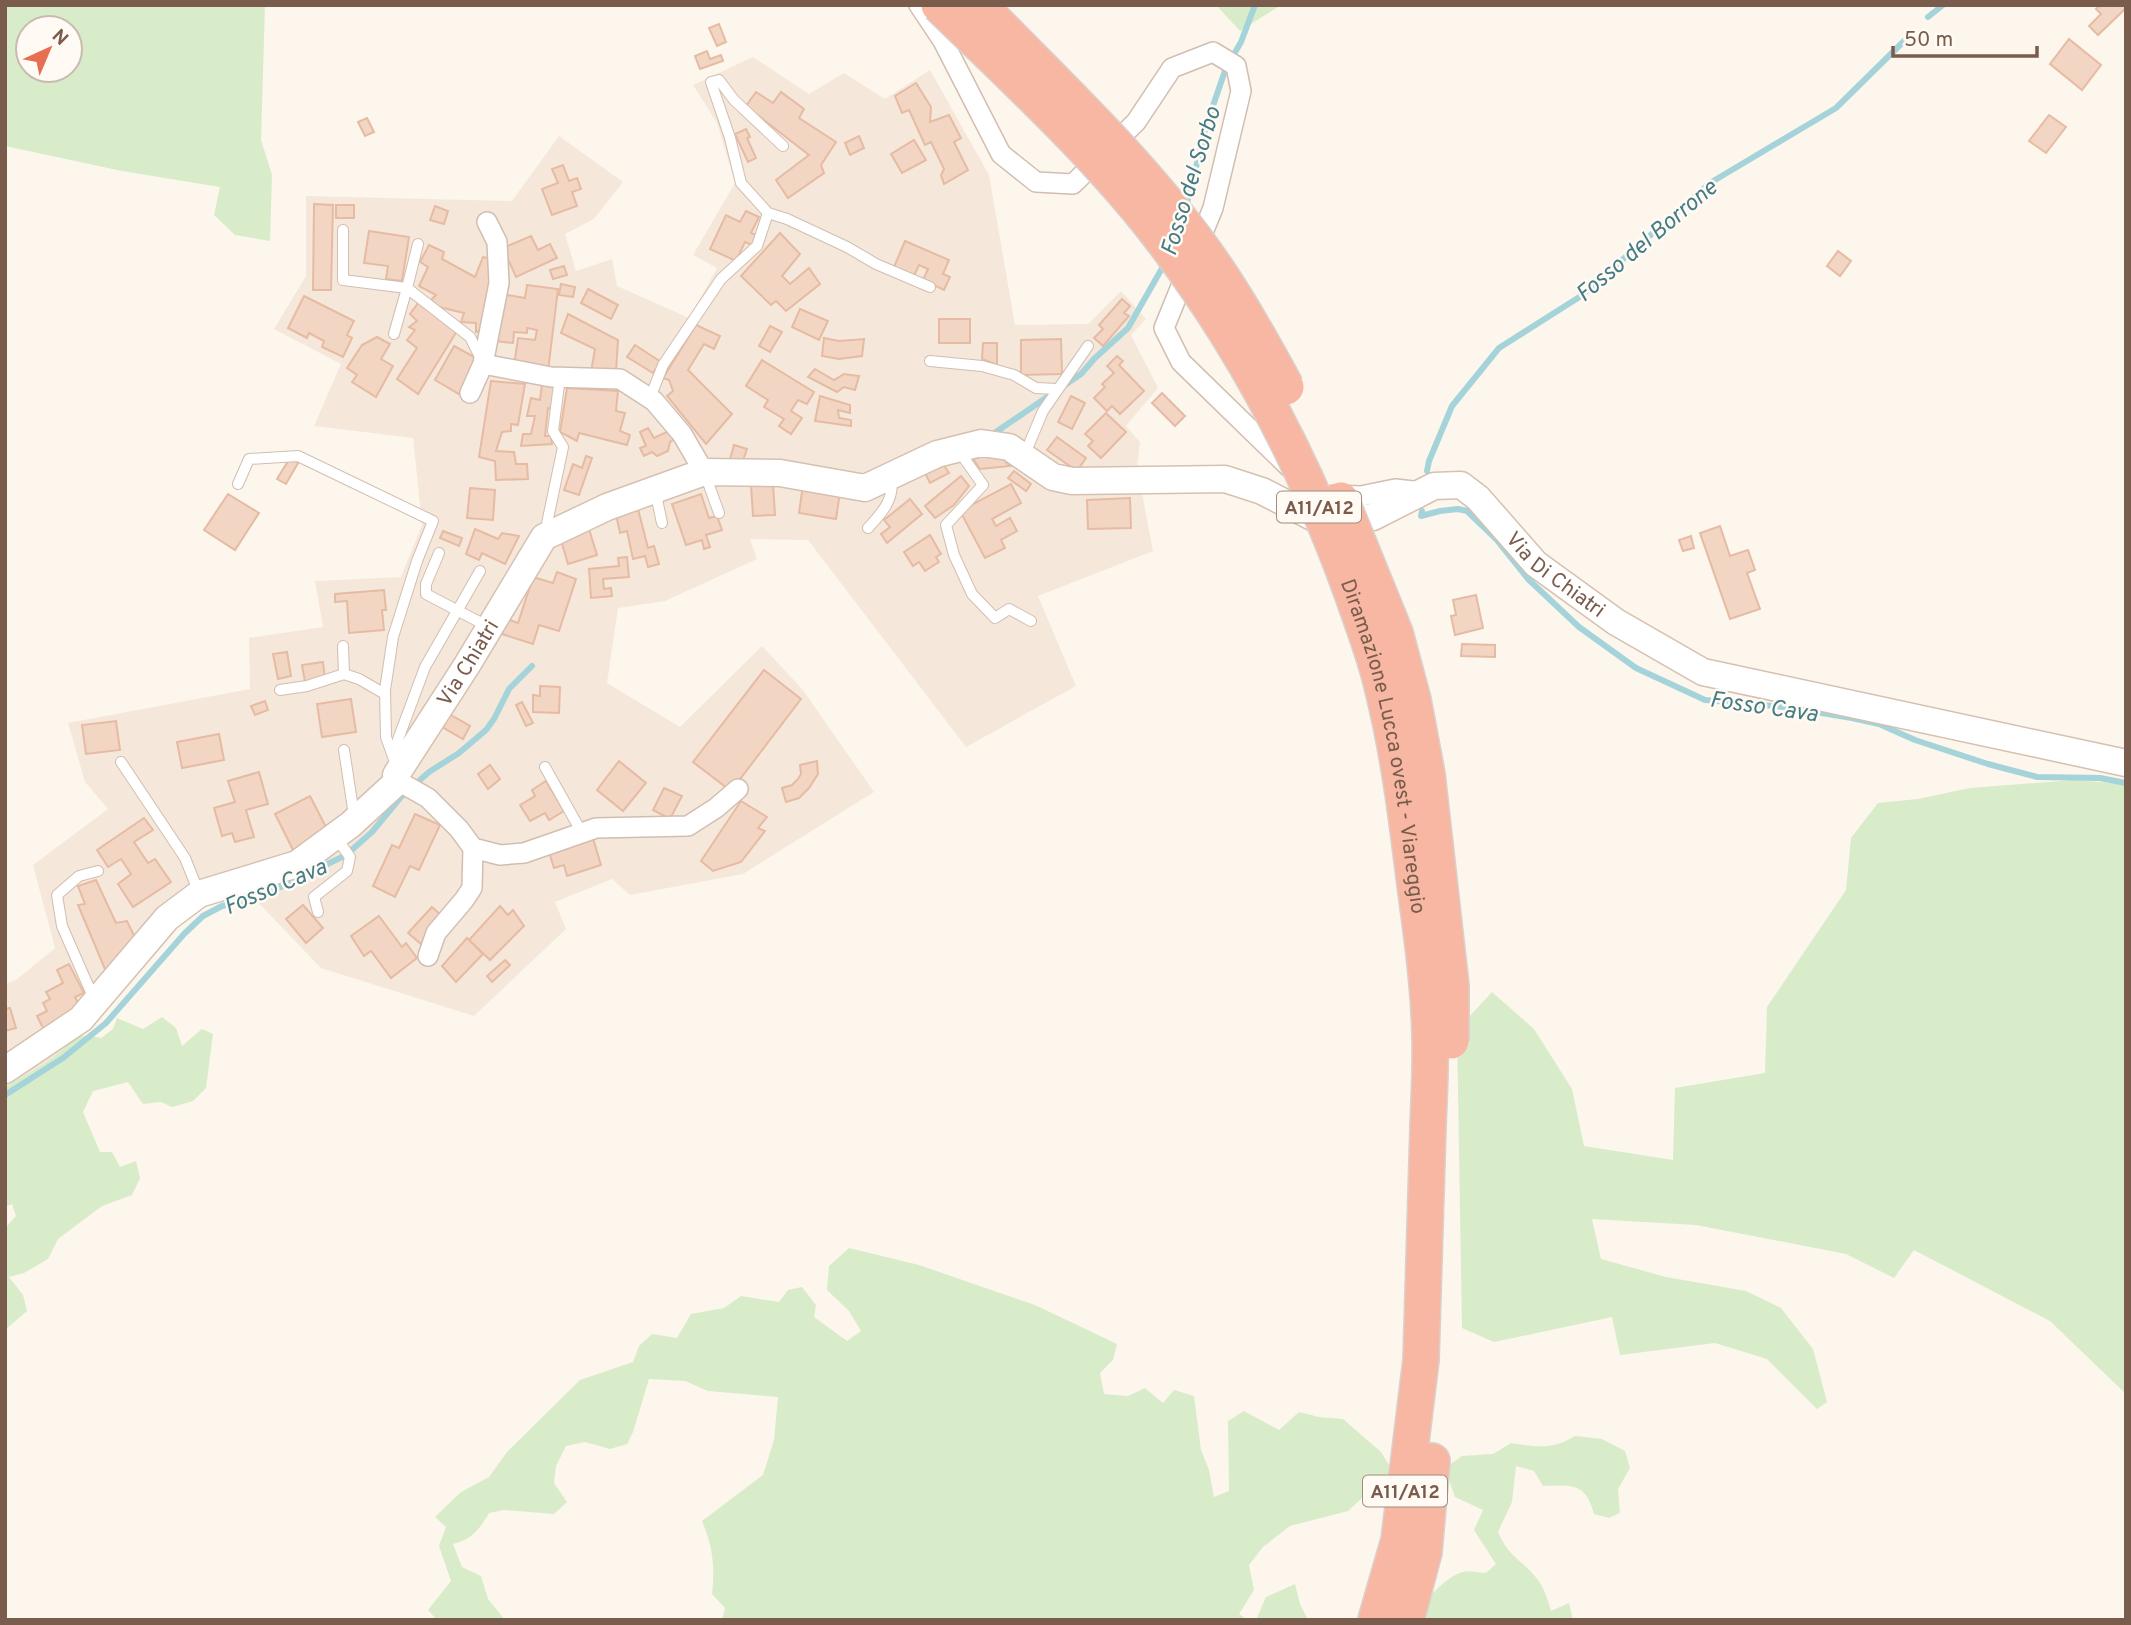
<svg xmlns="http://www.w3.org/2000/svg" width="2131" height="1625" font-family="Overpass,sans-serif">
<rect width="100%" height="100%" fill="#fdf6ec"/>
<polygon fill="#f5e8da" points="753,57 809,94 844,73 885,99 930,70 989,175 1015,325 1088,324 1121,291 1146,319 1131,335 1158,388 1126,426 1140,442 1137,467 1153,551 1038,596 1076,686 966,747 808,540 750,539 757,559 665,601 618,608 607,683 680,727 762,646 803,690 874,792 743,874 630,895 612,879 555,902 566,929 474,1016 321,968 250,894 209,905 171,928 89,1027 44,1064 5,1087 5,984 16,980 55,948 33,865 108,809 85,782 68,723 250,689 249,638 323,627 315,581 401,577 422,525 413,438 314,426 341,364 274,329 306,276 306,196 512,201 559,136 623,182 594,219 565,234 576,271 612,259 617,286 689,318 717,268 693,255 735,183 717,123 693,85"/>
<g fill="#d8ecc9" fill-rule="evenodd">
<path d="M5 5H265L261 140 272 175 270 241 235 235 214 215 220 187 122 171 5 146ZM70 28V70H28V28Z"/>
<polygon points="1216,5 1281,5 1240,31"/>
<polygon points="2074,780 2126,784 2126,1394 2050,1321 1914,1250 1894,1278 1846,1254 1696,1225 1592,1219 1601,1259 1666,1277 1746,1291 1781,1308 1813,1349 1827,1402 1817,1409 1767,1359 1715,1343 1620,1355 1612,1317 1494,1342 1462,1328 1457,1030 1492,992 1534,1029 1572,1089 1584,1146 1673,1160 1675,1088 1765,1073 1767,1007 1846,890 1851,838 1878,803 1918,799 1970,788"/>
<polygon points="162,1017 176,1028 182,1046 202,1029 213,1034 206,1088 193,1101 172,1107 161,1102 143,1104 128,1082 93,1091 83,1112 100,1152 112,1152 120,1167 136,1161 140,1178 132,1195 102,1206 58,1239 48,1259 24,1273 9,1277 23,1295 27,1311 5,1330 5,1228 16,1216 12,1204 5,1207 5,1087 44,1064 78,1037 88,1035 101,1038 113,1029 117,1018 143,1029"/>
<path d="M849 1248 919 1265 1035 1305 1117 1344 1113 1360 1100 1373 1104 1394 1128 1396 1145 1388 1163 1403 1174 1390 1194 1396 1201 1450 1209 1470 1214 1497 1229 1491 1228 1421 1244 1411 1279 1430 1299 1412 1319 1417 1343 1419 1381 1452 1392 1470 1348 1511 1290 1526 1263 1547 1249 1565 1254 1590 1239 1614 1248 1620H722L725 1608 712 1594C715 1566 713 1547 702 1521L763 1475 774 1440 778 1397 708 1391 685 1381 649 1379 633 1432 627 1444 610 1449 585 1442 566 1446 556 1466 554 1483 567 1502 554 1514 504 1510 489 1513C480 1529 471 1540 453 1544L462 1567 481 1576 488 1599 505 1620H437L428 1610 451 1581 439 1546 446 1527 435 1517 461 1492 489 1477 507 1452 580 1380 633 1362 639 1346 652 1334 677 1338 691 1314 724 1308 741 1296 779 1302 788 1290 802 1287 816 1305 814 1317 847 1341 861 1331 849 1311 827 1290 829 1266Z"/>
<path d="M1575 1436 1602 1439 1625 1451 1630 1468 1618 1489 1620 1513 1609 1518 1594 1514C1586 1482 1571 1485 1543 1486L1534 1471 1516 1466 1512 1502 1498 1532C1509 1557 1518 1557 1534 1575 1544 1586 1547 1598 1551 1611L1569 1603 1573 1620H1415C1420 1604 1446 1576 1463 1572 1469 1570 1479 1573 1486 1573L1496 1564 1474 1530 1483 1510 1455 1497 1445 1468 1462 1456 1493 1454 1511 1443C1537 1447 1552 1450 1575 1436Z"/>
<polygon points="1295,1584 1300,1604 1308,1620 1256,1620 1266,1597"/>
</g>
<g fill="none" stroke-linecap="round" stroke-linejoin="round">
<g stroke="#a5d3da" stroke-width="6">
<polyline points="1928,17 1943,5"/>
<polyline points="1234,54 1241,42 1255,5"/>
<polyline points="1186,207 1207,123 1227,65"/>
<polyline points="1062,387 1081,374 1094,359 1128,328 1165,263"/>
<polyline points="993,434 1053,393"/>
<polyline points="1427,471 1429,461 1452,406 1499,348 1581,296 1710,183 1836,108 1904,41"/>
<polyline points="1422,511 1421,516 1440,511 1458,509 1467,511 1496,539 1528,579 1579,627 1636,668 1705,700 1785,707 1852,718 1879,724 1915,740 1988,764 2037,777 2100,778 2126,783"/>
<polyline points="5,1095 63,1058 106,1023 184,934 203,916 222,906 262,896 346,855 372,832 401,797 429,772 459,753 486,730 494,719 509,689 532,666"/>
</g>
</g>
<g fill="#f3d5c3" stroke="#e6bba3" stroke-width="2">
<polygon points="2100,5 2126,5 2126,8 2098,35 2089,26 2101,14 2096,9"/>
<polygon points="719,24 726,42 717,46 709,28"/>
<polygon points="2069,39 2101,65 2082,90 2050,64"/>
<polygon points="707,51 710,59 721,55 723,61 700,69 695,56"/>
<polygon points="916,83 931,107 930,122 949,115 961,138 954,142 968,170 944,184 941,175 944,169 931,142 925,145 909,110 902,113 895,96"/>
<polygon points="756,92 773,103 781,92 804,109 799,118 836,142 821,165 824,173 788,198 776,180 809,155 746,106"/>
<polygon points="2049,115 2066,127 2046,153 2029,141"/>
<polygon points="367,118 374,132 365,136 358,122"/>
<polygon points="746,129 750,137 747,138 756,158 748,162 735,134"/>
<polygon points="859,136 864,148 850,155 845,143"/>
<polygon points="914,140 926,160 902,173 891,154"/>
<polygon points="563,165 569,181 577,178 581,189 572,192 577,206 552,215 542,189 558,183 552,169"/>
<polygon points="314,204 333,205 331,290 313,290"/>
<rect x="336" y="205" width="18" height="13"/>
<polygon points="435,206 448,211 444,224 430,220"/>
<polygon points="746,211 759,217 751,233 756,235 752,245 745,242 736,261 710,249 726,215 740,222"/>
<polygon points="369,231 409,237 402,281 386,279 388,266 364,263"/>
<polygon points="780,233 800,254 782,276 790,284 809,268 820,284 786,311 776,301 771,305 741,276"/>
<polygon points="531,236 538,250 550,244 557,258 516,277 503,248"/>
<polygon points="905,241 949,260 943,274 950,277 944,290 923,280 928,269 919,265 914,276 894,267"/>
<polygon points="429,245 444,252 442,259 475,277 483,257 495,259 487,331 476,332 476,323 461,322 464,313 439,307 431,300 436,295 419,286 428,267 420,262"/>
<polygon points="1838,251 1851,261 1840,276 1827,266"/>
<polygon points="564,266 567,275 553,279 550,270"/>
<polygon points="561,284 575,287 573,297 559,295"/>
<polygon points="527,285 558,289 548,371 514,366 518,338 535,340 537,330 527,328 527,333 514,332 513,343 496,341 502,294 525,298"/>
<polygon points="588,289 618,305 611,319 581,303"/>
<polygon points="304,296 354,321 347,335 352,338 343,357 322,347 324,341 309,333 307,338 288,328"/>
<polygon points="1122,299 1130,306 1124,313 1129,316 1103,346 1094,338 1103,329 1099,325"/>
<polygon points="419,302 457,331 418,394 397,379 417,348 407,340 415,330 409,327 417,321 410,314"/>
<polygon points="800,309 828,321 819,340 792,327"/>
<polygon points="568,314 618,340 616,372 591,372 595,349 561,333"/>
<rect x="939" y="319" width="31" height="24"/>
<polygon points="696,325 720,336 714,349 704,344 688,370 732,414 706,444 667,396 673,391 669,380 663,378"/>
<polygon points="770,326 782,332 770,352 759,346"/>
<polygon points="377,337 390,344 381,359 393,366 376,397 352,382 357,375 347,368 362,345"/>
<polygon points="824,338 839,341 864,339 862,356 839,359 822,356"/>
<polygon points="1061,339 1062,374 1021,375 1021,340"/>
<polygon points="983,343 997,343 997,365 982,359"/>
<polygon points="635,345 661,362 653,373 627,357"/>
<polygon points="454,346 478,359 459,394 435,380"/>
<polygon points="1117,356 1123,361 1119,365 1144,391 1120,414 1112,406 1107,411 1094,398 1105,387 1102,384 1114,373 1107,366"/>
<polygon points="762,360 814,392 807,404 798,400 791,411 802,418 791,434 779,426 784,419 764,407 768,400 746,386"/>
<polygon points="815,369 834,380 844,374 859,376 855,390 844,387 837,392 808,377"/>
<polygon points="491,381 525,384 518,425 511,424 511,431 502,432 496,451 514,452 516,464 527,464 528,479 496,480 495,461 479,457"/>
<polygon points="542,384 557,384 553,409 548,408 545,436 551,436 552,444 521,446 523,434 531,434 535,416 527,416 531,398 540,400"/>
<polygon points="567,388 618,391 616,411 625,413 620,431 630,435 627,445 579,433 577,441 560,432"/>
<polygon points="1162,393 1185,416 1175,426 1152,403"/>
<polygon points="820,396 850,405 850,413 838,410 839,418 851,420 851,426 815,421"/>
<polygon points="1071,396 1085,403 1072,429 1058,422"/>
<polygon points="1106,413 1126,432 1101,458 1088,446 1093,441 1085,434"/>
<polygon points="648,428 654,438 671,430 675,439 670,442 668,451 657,456 652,452 644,456 640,448 646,446 640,432"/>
<polygon points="1057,437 1086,458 1077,471 1047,450"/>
<polygon points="734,445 747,449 742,463 730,459"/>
<polygon points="996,452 1010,466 980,469 969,453"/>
<polygon points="586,456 592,458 579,495 564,490 573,464 582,468"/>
<polygon points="290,458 298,463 286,484 277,479"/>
<polygon points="943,464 949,473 930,483 925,473"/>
<polygon points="1014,471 1031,484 1026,491 1008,478"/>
<polygon points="961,476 969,486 954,505 935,518 925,506"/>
<polygon points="773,484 775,515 753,516 751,485"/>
<polygon points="1011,484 1021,503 992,519 996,526 1010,518 1017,531 1001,540 1005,548 985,558 960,511"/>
<polygon points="803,485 840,492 836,519 799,513"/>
<polygon points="470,488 495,490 493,520 467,518"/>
<polygon points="228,494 259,513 235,550 204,530"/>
<polygon points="701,494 709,518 717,516 722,530 706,535 710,547 704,549 702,540 686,545 672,504"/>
<polygon points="1130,498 1131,528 1088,529 1087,500"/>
<polygon points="910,499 922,514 887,543 881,534 890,527 884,520"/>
<polygon points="637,505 648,548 654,546 659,564 648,567 645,556 633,559 627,531 620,533 615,510"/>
<polygon points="1720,526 1730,556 1748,550 1755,570 1747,573 1760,609 1730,619 1700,533"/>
<polygon points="475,529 498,539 502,533 519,536 505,564 482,553 479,560 466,554"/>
<polygon points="589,529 597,555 568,564 560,537"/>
<polygon points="443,531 462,538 459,546 440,538"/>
<polygon points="930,535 941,554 936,557 939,562 925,571 919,562 913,566 904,552"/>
<polygon points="1691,536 1694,548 1683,551 1679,540"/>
<polygon points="627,557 629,577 603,579 604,589 611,588 612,596 591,598 589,569 619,566 618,558"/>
<polygon points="557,572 576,579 559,631 539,625 533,644 502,634 507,619 518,623 533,577 553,583"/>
<polygon points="384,590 386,610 382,610 384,630 349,633 347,601 335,602 335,594"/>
<polygon points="1476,595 1483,628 1455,635 1451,616 1456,615 1453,600"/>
<polygon points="1462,644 1495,645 1495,657 1461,656"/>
<polygon points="287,652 291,676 278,679 273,654"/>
<polygon points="323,662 325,680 305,682 302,665"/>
<polygon points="764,670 801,699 731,791 693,762"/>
<polygon points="540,686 560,687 559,713 533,712 533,695 540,696"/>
<polygon points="351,699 356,732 322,737 317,704"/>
<polygon points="265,701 268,710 255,715 251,706"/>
<polygon points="522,702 533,723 526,726 516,705"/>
<polygon points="444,711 470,726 463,739 437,724"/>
<polygon points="116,721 120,750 86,754 82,725"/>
<polygon points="219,734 224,760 182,768 177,742"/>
<polygon points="619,761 646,783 623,811 597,790"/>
<polygon points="817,761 818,774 809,788 799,798 786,802 782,788 792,785 798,779 801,774 800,765"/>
<polygon points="490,765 500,779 488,789 478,774"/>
<polygon points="259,772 268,804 246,810 254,837 235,842 232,833 222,836 214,808 235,802 228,781"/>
<polygon points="546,781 564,811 549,820 545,813 530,821 520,805 535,796 532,790"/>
<polygon points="664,788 682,796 670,819 653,810"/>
<polygon points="310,796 329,833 293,850 275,814"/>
<polygon points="741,801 767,817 758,828 765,831 741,862 713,871 701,861"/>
<polygon points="415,814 440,825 419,870 410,866 395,897 373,886 392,845 399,848"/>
<polygon points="144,818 153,830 134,842 148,863 155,859 171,882 133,907 118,884 131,874 121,859 108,867 97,850"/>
<polygon points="592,835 601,865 567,876 564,865 554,868 548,849"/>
<polygon points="96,880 116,923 127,921 139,946 110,981 78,905 85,904 78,886"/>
<polygon points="303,905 323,928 306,943 286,919"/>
<polygon points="500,906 508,915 513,910 524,926 490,960 469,940"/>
<polygon points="432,907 442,916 437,927 421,944 408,933"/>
<polygon points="379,916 402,947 406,943 417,958 391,978 371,951 364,956 351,936"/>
<polygon points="467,938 483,954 456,982 442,966"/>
<polygon points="505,960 510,965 492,982 487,976"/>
<polygon points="69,964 84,993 75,997 82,1011 44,1030 37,1016 47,1011 43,1003 50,999 46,992 63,983 57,970"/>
<polygon points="10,1008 16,1028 5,1031 5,1009"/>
</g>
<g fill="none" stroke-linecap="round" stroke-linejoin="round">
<defs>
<g id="lane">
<polyline points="783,146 734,100 719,80 711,82 730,138 741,183 768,213 787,219 847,247 876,264 930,287"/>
<polyline points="343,230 343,280 407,288 394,334"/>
<polyline points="418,244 407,288 470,337 481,359"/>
<polyline points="930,361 982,366 1014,375 1036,388 1057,389"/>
<polyline points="650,398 663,365 721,279 757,246 768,213"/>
<polyline points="959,451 983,485 946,525 954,555 972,594 995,618 1009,609 1031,621"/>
<polyline points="1024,456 1043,411 1088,346"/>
<polyline points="705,474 719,513"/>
<polyline points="238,484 249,459 298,456 433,521 417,561 393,637 385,690 386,737 396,765"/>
<polyline points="655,490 662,523"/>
<path d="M868 528C882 513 895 499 891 477"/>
<polyline points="545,533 563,447 553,431 560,377"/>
<polyline points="439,553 426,584 426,594 489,627"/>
<polyline points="343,646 344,674"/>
<polyline points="280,690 307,686 344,674 359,679 385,694"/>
<polyline points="344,750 354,815"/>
<polyline points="396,757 396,745 425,667 480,571"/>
<polyline points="121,762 185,858 199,893"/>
<polyline points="545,767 582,833"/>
<polyline points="318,912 314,897 347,871 350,857 337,839"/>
<polyline points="94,999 62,926 57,895 79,876 98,871"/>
</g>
<g id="street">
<polyline points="919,5 943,41 1001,154 1036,182 1073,184 1136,122 1172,68 1213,52 1236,66 1241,91 1213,208 1164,328 1181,362 1289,467"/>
<polyline points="483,364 551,377 620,379 654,401 682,434 704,472"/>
<polyline points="470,393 483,364 499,283 497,242 487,222"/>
<polyline points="1334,495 1361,496 1395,489 1422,492"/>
<polyline points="398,781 428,798 459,829 473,848 500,855 524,853 596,828 688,826 716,808 738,789"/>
<polyline points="428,956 436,933 464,900 472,888 473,848"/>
</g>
<g id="secondary">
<path id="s1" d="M5 1070 81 1019 167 918 199 894 297 864 350 825 398 781 396 775 467 665 544 537 607 507 704 472 780 473 865 488 937 454 981 443 1009 447 1053 477 1072 481 1225 479 1262 491 1324 523 1373 517 1434 486 1461 485 1478 498 1536 564 1616 622 1703 672 2126 763"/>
</g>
<g id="highway">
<polyline points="1376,1620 1399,1540 1421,1360 1428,1127"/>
<polyline points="1406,1620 1424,1552 1432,1461"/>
</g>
</defs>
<use href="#lane" stroke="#d1beb0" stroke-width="12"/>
<use href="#street" stroke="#d1beb0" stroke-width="22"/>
<use href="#secondary" stroke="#d6c0b0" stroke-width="29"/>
<use href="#highway" stroke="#dad1cd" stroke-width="38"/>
<use href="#lane" stroke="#fff" stroke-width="10"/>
<use href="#street" stroke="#fff" stroke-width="19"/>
<use href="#secondary" stroke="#fff" stroke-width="26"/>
<use href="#highway" stroke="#f7b7a3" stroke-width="35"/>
<defs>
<g id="highway-bridge">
<path id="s2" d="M939 5C1015 79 1094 151 1159 235 1242 343 1306 465 1352 593 1363 625 1376 657 1383 690 1399 754 1407 820 1415 885 1422 936 1429 987 1430 1037 1431 1067 1429 1097 1428 1127"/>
<path d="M979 5C1061 89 1149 170 1215 267 1241 305 1264 346 1286 387"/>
<polyline points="1341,500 1395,633 1413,700 1427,774 1451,986 1451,1041"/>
</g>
</defs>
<use href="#highway-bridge" stroke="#dad1cd" stroke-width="38" stroke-linecap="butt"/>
<use href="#highway-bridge" stroke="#f7b7a3" stroke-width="35"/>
</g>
<g text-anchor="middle" stroke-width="5" stroke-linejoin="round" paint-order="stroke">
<g fill="#fffaf3" stroke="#a28b7f" stroke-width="2">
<rect x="1277" y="491.5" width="84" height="31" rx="5"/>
<rect x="1363" y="1475.5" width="84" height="31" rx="5"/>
</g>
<g font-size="19" font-weight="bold" fill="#7a5c4d">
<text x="1319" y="514">A11/A12</text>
<text x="1405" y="1498">A11/A12</text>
</g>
<g font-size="21" fill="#7a5c4d" stroke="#fffaf3">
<text dy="7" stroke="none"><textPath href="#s1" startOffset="1883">Via Di Chiatri</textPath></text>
<text dy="7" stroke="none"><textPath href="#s1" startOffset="637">Via Chiatri</textPath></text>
<text dy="7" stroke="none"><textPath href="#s2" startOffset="884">Diramazione Lucca ovest - Viareggio</textPath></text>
</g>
<g font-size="23" font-style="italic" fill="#437c86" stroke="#fffaf3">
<text transform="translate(1190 181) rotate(-73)" y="8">Fosso del Sorbo</text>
<text transform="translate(1646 240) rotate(-40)" y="8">Fosso del Borrone</text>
<text transform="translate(1764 706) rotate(8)" y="8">Fosso Cava</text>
<text transform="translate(275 886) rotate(-23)" y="8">Fosso Cava</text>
</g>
</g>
<rect width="2131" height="1625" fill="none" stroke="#7a5c4d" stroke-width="14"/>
<g transform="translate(49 49) rotate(44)"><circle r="33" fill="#fffaf3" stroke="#cabbb1" stroke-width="2"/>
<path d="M0-5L12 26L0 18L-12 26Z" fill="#e76f51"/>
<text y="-10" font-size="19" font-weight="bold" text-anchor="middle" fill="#7a5c4d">N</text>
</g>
<path d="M1893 46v10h144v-10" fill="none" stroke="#7a5c4d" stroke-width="3.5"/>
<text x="1904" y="46" font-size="21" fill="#7a5c4d" stroke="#fffaf3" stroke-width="5" paint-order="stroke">50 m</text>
</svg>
